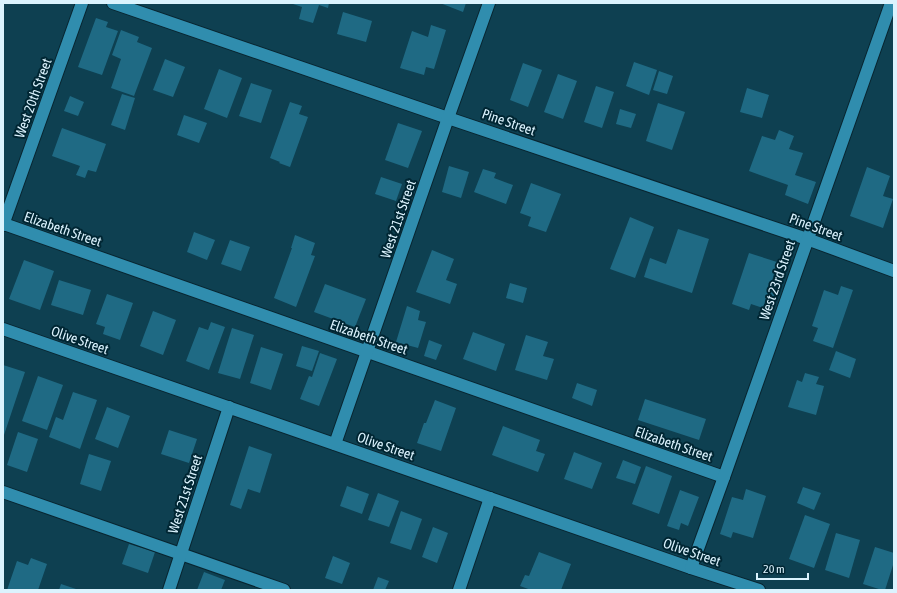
<svg xmlns="http://www.w3.org/2000/svg" width="897" height="593" font-family="'Asap Condensed',sans-serif">
<rect width="100%" height="100%" fill="#0e4051"/>
<g fill="#1f6a84">
<polygon points="290,3 329,3 328,8 319,5 313,23 299,19 302,7"/>
<polygon points="440,3 466,3 463,12"/>
<polygon points="343,12 372,21 366,42 337,34"/>
<polygon points="96,18 108,22 106,27 118,31 102,75 78,67"/>
<polygon points="431,25 446,30 434,69 426,67 424,75 400,68 412,31 428,37"/>
<polygon points="121,30 139,37 137,42 152,48 134,96 111,88 121,59 112,55"/>
<polygon points="165,59 185,67 173,97 153,90"/>
<polygon points="634,62 657,70 649,95 626,86"/>
<polygon points="523,63 542,70 528,107 510,100"/>
<polygon points="219,69 242,78 227,118 204,109"/>
<polygon points="659,71 673,76 667,94 653,90"/>
<polygon points="558,74 577,81 563,119 544,112"/>
<polygon points="251,83 272,90 261,123 239,116"/>
<polygon points="596,86 614,92 602,128 584,122"/>
<polygon points="747,88 769,95 762,118 740,112"/>
<polygon points="122,94 135,98 125,130 111,125"/>
<polygon points="70,96 84,102 78,116 64,111"/>
<polygon points="290,102 302,106 299,114 308,117 290,167 279,163 280,162 270,158"/>
<polygon points="658,103 685,112 672,150 646,141"/>
<polygon points="620,109 636,114 631,128 616,124"/>
<polygon points="184,115 207,123 199,143 177,135"/>
<polygon points="398,123 422,131 408,168 385,160"/>
<polygon points="62,128 106,144 96,172 88,170 85,178 76,175 80,166 52,156"/>
<polygon points="779,130 794,136 789,149 803,153 795,175 816,182 808,204 785,195 788,185 749,171 762,136 775,140"/>
<polygon points="449,166 469,172 461,198 442,192"/>
<polygon points="867,167 890,176 883,196 893,199 883,228 850,216"/>
<polygon points="483,169 496,173 494,178 513,185 506,204 474,192"/>
<polygon points="381,177 402,184 396,201 375,194"/>
<polygon points="531,183 561,194 546,232 528,226 531,217 520,213"/>
<polygon points="630,217 654,227 635,278 610,269"/>
<polygon points="678,229 709,239 692,293 644,277 650,258 666,264"/>
<polygon points="194,232 215,240 207,260 187,252"/>
<polygon points="295,235 315,243 311,255 315,256 296,307 274,298 292,248 291,248"/>
<polygon points="230,240 250,247 241,271 221,264"/>
<polygon points="432,250 454,259 446,280 457,284 450,304 416,292"/>
<polygon points="749,253 777,262 772,281 779,283 774,300 766,298 763,308 751,304 749,310 732,304"/>
<polygon points="24,260 54,271 40,310 9,299"/>
<polygon points="59,280 91,290 83,315 51,305"/>
<polygon points="510,283 527,288 523,303 506,298"/>
<polygon points="325,284 366,299 355,327 314,312"/>
<polygon points="841,286 853,290 833,348 813,341 818,328 812,326 824,290 838,295"/>
<polygon points="107,294 133,303 120,340 103,334 105,327 96,324"/>
<polygon points="407,306 420,311 418,320 426,322 418,348 396,342"/>
<polygon points="153,311 176,320 163,355 140,346"/>
<polygon points="211,322 225,327 209,370 186,361 199,327 208,330"/>
<polygon points="232,328 254,335 240,379 218,373"/>
<polygon points="473,332 505,344 496,371 463,359"/>
<polygon points="526,335 548,342 543,356 554,359 547,380 515,370"/>
<polygon points="429,340 442,345 436,360 424,356"/>
<polygon points="302,346 319,351 312,371 296,366"/>
<polygon points="261,347 283,354 271,390 250,383"/>
<polygon points="836,351 856,359 850,378 829,370"/>
<polygon points="320,353 337,359 319,406 300,399 309,376 312,377"/>
<polygon points="3,365 25,372 3,438"/>
<polygon points="805,373 819,377 816,384 824,386 816,415 788,407 797,380 802,382"/>
<polygon points="38,376 63,385 47,430 22,421"/>
<polygon points="577,383 597,390 592,406 572,398"/>
<polygon points="73,392 97,400 80,449 49,437 56,417 63,420"/>
<polygon points="645,399 706,419 699,440 638,420"/>
<polygon points="435,400 456,408 441,451 417,443 424,423 426,423"/>
<polygon points="107,407 130,416 118,448 95,439"/>
<polygon points="503,426 540,440 536,451 545,454 538,472 492,455"/>
<polygon points="169,430 197,439 189,463 161,454"/>
<polygon points="18,432 38,439 27,472 7,465"/>
<polygon points="249,446 272,454 260,493 248,489 241,509 230,505"/>
<polygon points="574,452 602,463 592,489 564,479"/>
<polygon points="89,454 111,461 101,491 80,484"/>
<polygon points="623,460 641,467 635,484 616,478"/>
<polygon points="646,466 672,476 659,514 632,504"/>
<polygon points="347,486 369,494 362,514 340,506"/>
<polygon points="803,487 821,493 814,510 797,503"/>
<polygon points="746,489 766,496 753,538 733,532 731,538 720,534 732,497 743,500"/>
<polygon points="680,490 699,497 688,526 681,523 679,530 667,526"/>
<polygon points="378,493 399,501 389,527 368,520"/>
<polygon points="401,511 422,519 411,550 390,543"/>
<polygon points="805,515 830,524 814,568 789,559"/>
<polygon points="433,527 448,533 437,563 422,557"/>
<polygon points="836,533 860,540 849,578 825,570"/>
<polygon points="129,544 155,552 148,573 122,564"/>
<polygon points="875,547 894,553 894,562 885,590 882,590 863,584"/>
<polygon points="539,552 571,564 561,590 531,590 520,586 525,575 529,576"/>
<polygon points="333,556 350,563 342,584 325,578"/>
<polygon points="31,558 47,564 38,590 7,590 17,561 28,565"/>
<polygon points="204,572 225,580 221,590 197,590"/>
<polygon points="378,577 389,581 385,590 373,590"/>
<polygon points="61,584 79,590 59,590"/>
</g>
<g fill="none" stroke-linecap="round" stroke-linejoin="round">
<defs>
<g id="minor">
<polyline points="113,3 448,118 807,239 894,271"/>
<polyline points="4,224 724,477"/>
<polyline points="3,225 82,3"/>
<polyline points="3,329 691,568 759,590"/>
<polyline points="335,444 448,118 489,3"/>
<polyline points="3,492 284,590"/>
<polyline points="691,568 724,477 891,3"/>
<polyline points="169,590 229,407"/>
<polyline points="459,590 490,498"/>
</g>
</defs>
<use href="#minor" stroke="#082530" stroke-width="14"/>
<use href="#minor" stroke="#308dae" stroke-width="12"/>
</g>
<g text-anchor="middle" stroke-width="4" stroke-linejoin="round" paint-order="stroke">
<g font-size="14" fill="#dbf3fe" stroke="#002633">
<text transform="translate(33 98) rotate(-70)" y="5">West 20th Street</text>
<text transform="translate(509 122) rotate(19)" y="5">Pine Street</text>
<text transform="translate(398 219) rotate(-71)" y="5">West 21st Street</text>
<text transform="translate(816 227) rotate(20)" y="5">Pine Street</text>
<text transform="translate(63 229) rotate(19)" y="5">Elizabeth Street</text>
<text transform="translate(777 280) rotate(-71)" y="5">West 23rd Street</text>
<text transform="translate(369 337) rotate(19)" y="5">Elizabeth Street</text>
<text transform="translate(80 340) rotate(19)" y="5">Olive Street</text>
<text transform="translate(674 444) rotate(19)" y="5">Elizabeth Street</text>
<text transform="translate(386 446) rotate(19)" y="5">Olive Street</text>
<text transform="translate(185 494) rotate(-72)" y="5">West 21st Street</text>
<text transform="translate(692 552) rotate(19)" y="5">Olive Street</text>
</g>
</g>
<rect width="897" height="593" fill="none" stroke="#dbf3fe" stroke-width="8"/>
<path d="M757 573v6h51v-6" fill="none" stroke="#dbf3fe" stroke-width="2"/>
<text x="763" y="573" font-size="12" fill="#dbf3fe" stroke="#002633" stroke-width="3" paint-order="stroke">20 m</text>
</svg>
